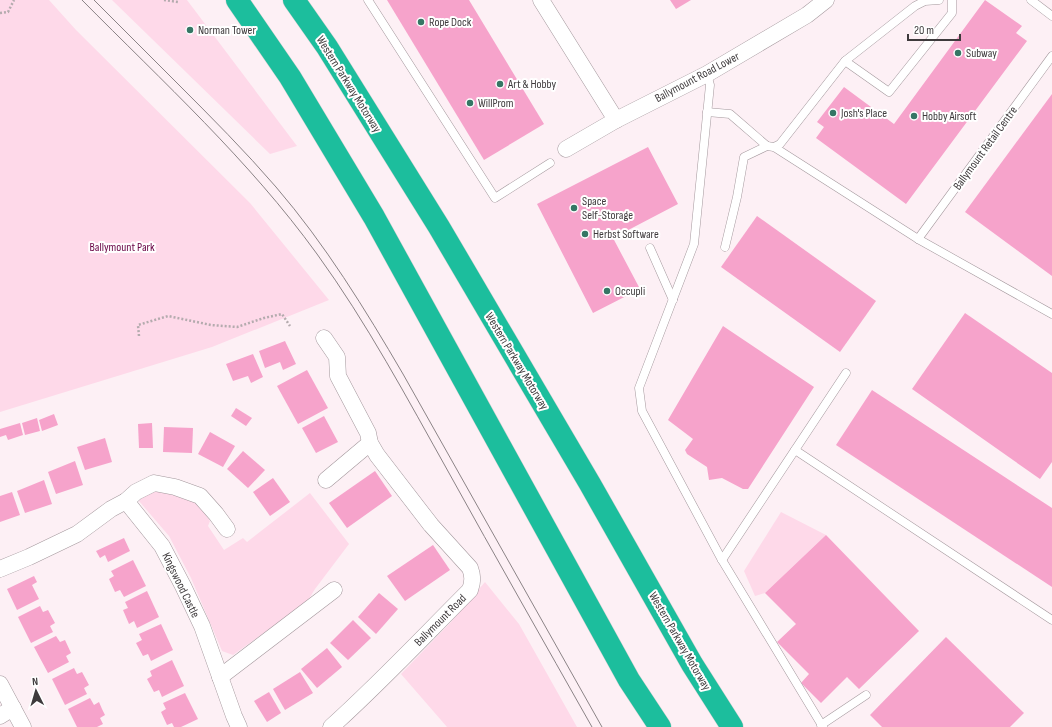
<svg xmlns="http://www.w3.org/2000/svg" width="1052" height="727" font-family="'Sofia Sans Condensed',sans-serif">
<rect width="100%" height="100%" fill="#fdf0f5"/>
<g fill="#fed9e9">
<polygon points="0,0 49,0 76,30 250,203 329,300 212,347 0,412"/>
<polygon points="112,0 187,0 297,146 270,154"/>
<polygon points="157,490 196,501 210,521 208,526 224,550 243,538 247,542 310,493 349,544 315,589 307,602 233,655 222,651 191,578 169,536 139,501 142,497"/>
<polygon points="781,512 826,535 765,593 755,596 744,571"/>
<polygon points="485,582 519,624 577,727 447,727 401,674 451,622"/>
</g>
<g fill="#f6a3cb">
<polygon points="387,0 469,0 544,124 484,160"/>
<polygon points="670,0 691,0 676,9"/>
<polygon points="985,0 1022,26 1016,33 1027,41 906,204 816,138 824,127 817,122 844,87 894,124"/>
<polygon points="1052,94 1052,276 965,212"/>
<polygon points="648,147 678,204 613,238 640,289 593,313 537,204"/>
<polygon points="757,216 876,301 840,352 721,267"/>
<polygon points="965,313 1052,373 1052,462 1040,479 912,389"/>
<polygon points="723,326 814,387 748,489 743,489 722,478 709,480 707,467 687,454 685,450 693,439 668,420"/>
<polygon points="285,341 296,364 283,370 280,362 265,368 259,351"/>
<polygon points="253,354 263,377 251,383 248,376 233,381 226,364"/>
<polygon points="307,370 328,408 298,424 277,386"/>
<polygon points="872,390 1052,508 1052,587 836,445"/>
<polygon points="236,408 252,418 246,426 231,416"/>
<polygon points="54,414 58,425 42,431 39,420"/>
<polygon points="324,416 338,442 316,453 302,428"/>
<polygon points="37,418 40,431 25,435 22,423"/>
<polygon points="20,423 23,435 8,440 6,435 0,437 0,429"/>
<polygon points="152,423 153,448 139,448 138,424"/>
<polygon points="164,427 193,428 192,453 163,452"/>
<polygon points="210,432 235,446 223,467 198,454"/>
<polygon points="105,438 112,462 85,470 77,447"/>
<polygon points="243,451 265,470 248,488 227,469"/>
<polygon points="75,461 83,485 56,494 48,472"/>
<polygon points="375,471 392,496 347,528 329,503"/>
<polygon points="273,478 290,502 270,516 253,492"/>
<polygon points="44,480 52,504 25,513 17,491"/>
<polygon points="12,492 20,515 0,522 0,496"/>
<polygon points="826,535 919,631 859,689 847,677 821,703 801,683 809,674 777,642 796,624 765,593"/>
<polygon points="124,538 130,551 108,562 105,555 100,558 96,551"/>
<polygon points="433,545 450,570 405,601 387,576"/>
<polygon points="133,560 146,586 124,597 120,590 115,592 109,579 114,576 111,571"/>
<polygon points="34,576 37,582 32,585 39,599 17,610 7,589"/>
<polygon points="147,591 159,617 137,628 134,621 129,624 123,610 128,608 125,602"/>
<polygon points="379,593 398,609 376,634 358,617"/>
<polygon points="40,606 43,612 48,610 55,623 50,626 53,632 31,643 18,617"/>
<polygon points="353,620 371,638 348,660 330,643"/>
<polygon points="161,624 173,650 151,661 148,654 143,656 136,643 142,640 139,634"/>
<polygon points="56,636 60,642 65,640 71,653 66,656 69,662 48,673 34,647"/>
<polygon points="946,637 1024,713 1010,727 882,727 870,715"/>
<polygon points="327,648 342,667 317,688 301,669"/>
<polygon points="172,660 184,686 162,697 159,690 154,692 147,679 152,676 150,671"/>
<polygon points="74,668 77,674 82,672 89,685 84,688 87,694 65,705 52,679"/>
<polygon points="300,672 313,693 285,710 273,689"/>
<polygon points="269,692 281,713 267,722 254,701"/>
<polygon points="185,693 198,719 181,727 174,727 172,723 167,725 161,712 166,709 163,703"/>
<polygon points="90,698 94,705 99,702 102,709 105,715 100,718 103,724 97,727 77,727 68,709"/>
</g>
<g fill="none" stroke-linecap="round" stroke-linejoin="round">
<defs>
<g id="lane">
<polyline points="368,0 495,198 550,163"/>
<polyline points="1031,0 1052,16"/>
<polyline points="845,61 889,92 952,13 952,0"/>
<polyline points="707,74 710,85 694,244 639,388 642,411 722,560 823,727"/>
<polyline points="707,112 730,114 767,146 774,147 918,239 1052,314"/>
<polyline points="774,147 780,144 845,61 915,6 925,1 939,0"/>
<polyline points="918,239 1052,56"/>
<polyline points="725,247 737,197 744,157 767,146"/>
<polyline points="650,248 673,300"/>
<polyline points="795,450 1052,620"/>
<polyline points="722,560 846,373"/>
<polyline points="821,725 866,695"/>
</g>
<g id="street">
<polyline points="541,0 616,120"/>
<polyline points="566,149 616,120 707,74 807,15 826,0"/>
<path d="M324 338 337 357 338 376 368 433 370 443 377 455 431 525 470 568C473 576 473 581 470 590 424 636 379 684 331 727"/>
<polyline points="326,480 370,443"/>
<polyline points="126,501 162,546 183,586 202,626 234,716 239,727"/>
<polyline points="0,569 29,557 77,534 111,509 126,501 136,492 154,483 175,487 200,496 216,514 227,529"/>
<polyline points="220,677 334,590"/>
<polyline points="0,684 23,727"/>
<polyline points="0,716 13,708"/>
</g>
<g id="highway">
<polyline points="237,0 290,77 374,217 629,680 660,727"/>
<polyline points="294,0 327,47 439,227 590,484 692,664 732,727"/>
</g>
</defs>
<use href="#lane" stroke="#a4989d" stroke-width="9"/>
<use href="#street" stroke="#a4989d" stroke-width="17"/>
<use href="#highway" stroke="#d1d0d0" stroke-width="23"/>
<g stroke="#b4abae" stroke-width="2.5" stroke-dasharray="2 2" stroke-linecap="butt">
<polyline points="164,0 178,2"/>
<polyline points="0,13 8,12 14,0"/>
<polyline points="139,336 138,325 168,316 211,325 237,327 264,318 282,314 290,326"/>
</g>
<use href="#lane" stroke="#fff" stroke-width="8"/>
<use href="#street" stroke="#fff" stroke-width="16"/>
<use href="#highway" stroke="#1cbe9d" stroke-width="22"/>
<g stroke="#8b8386" stroke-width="1">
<path d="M82 0C163 82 249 160 317 254 367 323 407 398 449 473 496 558 544 642 592 727"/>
<path d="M94 0C122 28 150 56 178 84 211 117 245 151 276 187 325 244 365 309 403 374L602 727"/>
</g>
</g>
<g fill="#357665" stroke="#fff" stroke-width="1.5">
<circle cx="421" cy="22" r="4"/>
<circle cx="190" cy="30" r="4"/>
<circle cx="958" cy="53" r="4"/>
<circle cx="500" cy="84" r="4"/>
<circle cx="470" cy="103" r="4"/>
<circle cx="833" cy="113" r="4"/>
<circle cx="914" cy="116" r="4"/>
<circle cx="574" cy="208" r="4"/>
<circle cx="585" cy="234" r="4"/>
<circle cx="607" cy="291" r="4"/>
</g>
<g text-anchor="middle" stroke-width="4" stroke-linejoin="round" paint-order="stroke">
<g font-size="12" fill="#3e3a3c" stroke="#fff" text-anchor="start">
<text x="429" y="26">Rope Dock</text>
<text x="198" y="34">Norman Tower</text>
<text x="966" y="57">Subway</text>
<text x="508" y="88">Art &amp; Hobby</text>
<text x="478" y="107">WillProm</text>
<text x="841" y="117">Josh's Place</text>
<text x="922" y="120">Hobby Airsoft</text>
<text x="582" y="205">Space<tspan x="582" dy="14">Self-Storage</tspan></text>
<text x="593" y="238">Herbst Software</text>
<text x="615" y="295">Occupli</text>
</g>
<g font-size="12" fill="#3e3a3c" stroke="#fff">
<text transform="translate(697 77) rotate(-28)" y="4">Ballymount Road Lower</text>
<text transform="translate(349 84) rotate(58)" y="4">Western Parkway Motorway</text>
<text transform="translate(985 148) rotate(-54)" y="4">Ballymount Retail Centre</text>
<text transform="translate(517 361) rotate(59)" y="4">Western Parkway Motorway</text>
<text transform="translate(181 585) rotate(64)" y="4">Kingswood Castle</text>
<text transform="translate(440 620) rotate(-45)" y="4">Ballymount Road</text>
<text transform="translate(680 641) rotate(60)" y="4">Western Parkway Motorway</text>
</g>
<g font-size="12" fill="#670143" stroke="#fff">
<text x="122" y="251">Ballymount Park</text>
</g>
</g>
<g transform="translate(36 691) rotate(355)" stroke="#ffffff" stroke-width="3" paint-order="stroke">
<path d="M0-3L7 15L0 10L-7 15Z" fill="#3e3a3c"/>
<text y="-6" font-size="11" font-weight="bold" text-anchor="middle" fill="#3e3a3c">N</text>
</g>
<path d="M908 34v6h52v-6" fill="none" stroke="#3e3a3c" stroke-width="2"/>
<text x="914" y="34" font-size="12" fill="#3e3a3c" stroke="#ffffff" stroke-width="3" paint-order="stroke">20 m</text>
</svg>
